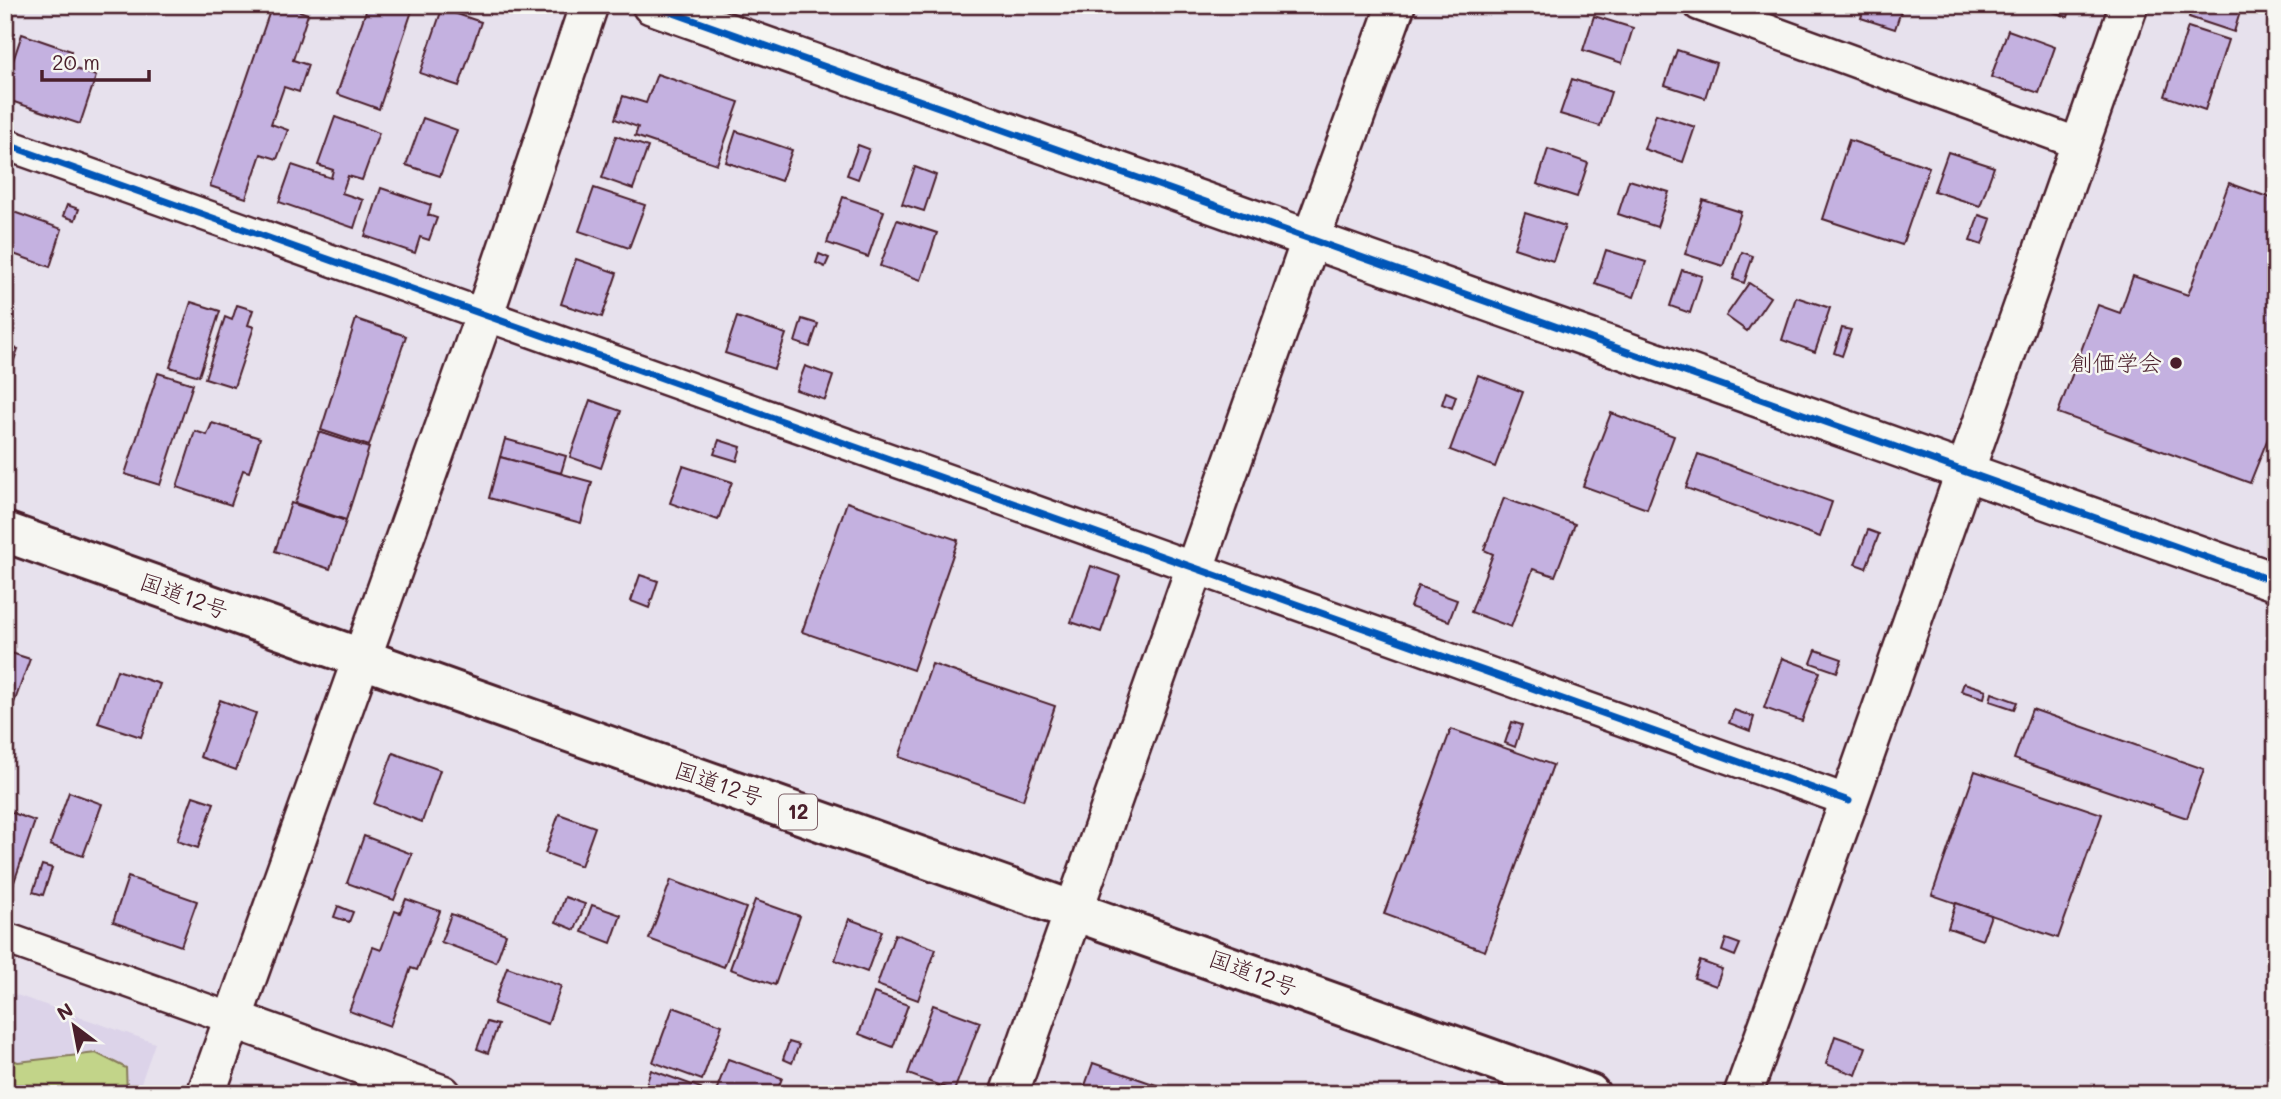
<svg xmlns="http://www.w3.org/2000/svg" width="2281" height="1099" font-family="Mali,'Klee One',sans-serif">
<rect width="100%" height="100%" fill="#e7e1ed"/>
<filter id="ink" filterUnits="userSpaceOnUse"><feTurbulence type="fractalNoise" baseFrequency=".0143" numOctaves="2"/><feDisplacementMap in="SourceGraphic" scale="14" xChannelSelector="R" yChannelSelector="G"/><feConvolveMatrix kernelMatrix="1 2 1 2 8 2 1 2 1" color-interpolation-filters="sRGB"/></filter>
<g filter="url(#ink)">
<polygon fill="#dcd3e9" points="5,991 155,1043 137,1094 5,1094"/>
<polygon fill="#c2d489" stroke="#867a5a" stroke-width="2" points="96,1053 126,1068 127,1094 5,1094 5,1057 18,1062"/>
<g fill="#c4b1e0" stroke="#4a1f2b" stroke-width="2">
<polygon points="272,5 282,5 308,14 293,60 308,65 299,92 284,87 271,124 288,130 277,159 261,154 246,198 210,186"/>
<polygon points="368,5 414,5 379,109 337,94"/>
<polygon points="1865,5 1903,5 1895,29 1861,18"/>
<polygon points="2032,5 2072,5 2068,17"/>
<polygon points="2193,5 2222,5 2240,12 2234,32 2189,17"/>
<polygon points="442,9 481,22 459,86 420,73"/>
<polygon points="1594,16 1633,28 1622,63 1583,50"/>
<polygon points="2188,27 2228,40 2205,110 2165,96"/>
<polygon points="2008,30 2055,47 2039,93 1991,77"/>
<polygon points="22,34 71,51 67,66 96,76 80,124 5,99 5,85"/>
<polygon points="1677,50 1716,63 1705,98 1665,85"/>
<polygon points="657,74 739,102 717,164 635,136 638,127 615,119 623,96 646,103"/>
<polygon points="1572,79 1611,92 1600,126 1560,114"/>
<polygon points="1656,114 1695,127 1683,162 1644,149"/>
<polygon points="335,117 379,133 362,180 348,176 342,193 363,200 354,228 279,202 292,165 331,178 333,170 318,165"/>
<polygon points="423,118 457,130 440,176 406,165"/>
<polygon points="736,131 792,150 781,181 726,162"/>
<polygon points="616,136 648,147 633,189 602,178"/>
<polygon points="1849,140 1929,167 1902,245 1823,219"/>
<polygon points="858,145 869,149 858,179 847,175"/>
<polygon points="1548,149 1588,163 1577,197 1537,184"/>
<polygon points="1948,152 1994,167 1980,206 1934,191"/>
<polygon points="915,167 936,175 924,211 902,204"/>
<polygon points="1629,180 1669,192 1657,227 1618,214"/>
<polygon points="2229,183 2276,200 2276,418 2250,483 2058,413 2098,305 2120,313 2133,276 2188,295"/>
<polygon points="381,188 431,205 428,215 437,218 429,240 420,237 415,253 365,236"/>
<polygon points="594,188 645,205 629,248 579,231"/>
<polygon points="843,197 884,211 868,257 827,243"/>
<polygon points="1703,200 1741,212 1723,266 1685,254"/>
<polygon points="67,205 79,209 75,220 63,216"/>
<polygon points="5,209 62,229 50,267 5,251"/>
<polygon points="1525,213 1565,226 1553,261 1514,248"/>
<polygon points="1979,215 1991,219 1982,245 1970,241"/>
<polygon points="897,220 937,233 921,280 880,266"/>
<polygon points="1606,250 1646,262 1634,297 1595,284"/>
<polygon points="1742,252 1753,256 1744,283 1733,279"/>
<polygon points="819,254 829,258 825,267 816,263"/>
<polygon points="576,259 617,273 602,317 561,304"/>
<polygon points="1682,270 1702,276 1690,313 1670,306"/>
<polygon points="1749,283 1770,297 1747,331 1726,316"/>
<polygon points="1796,297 1830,308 1815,352 1782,340"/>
<polygon points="191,302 220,311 199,376 170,367"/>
<polygon points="237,305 253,310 248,325 254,327 234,387 205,378 225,317 232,320"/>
<polygon points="737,317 786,334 774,369 725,353"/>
<polygon points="356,319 406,336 369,446 321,430"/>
<polygon points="802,319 818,324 810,347 795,342"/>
<polygon points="1842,328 1851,330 1842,356 1834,353"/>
<polygon points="5,345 18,349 5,385"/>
<polygon points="805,366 833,376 825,400 796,390"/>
<polygon points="158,373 193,384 160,485 125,474"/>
<polygon points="1478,375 1523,392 1495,467 1450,450"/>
<polygon points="1446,392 1456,396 1452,408 1442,404"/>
<polygon points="590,400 621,411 601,468 570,457"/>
<polygon points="1611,413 1674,436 1647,509 1583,486"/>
<polygon points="212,423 260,438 249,472 243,470 231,505 177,487 195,431 207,435"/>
<polygon points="319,432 369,448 346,520 295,503"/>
<polygon points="505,439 566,456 561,473 500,457"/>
<polygon points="719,440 741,447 737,461 714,454"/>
<polygon points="1698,454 1832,502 1820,537 1686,488"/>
<polygon points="500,457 592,482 581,523 489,498"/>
<polygon points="683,466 732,482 718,520 670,503"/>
<polygon points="1504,498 1575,524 1555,576 1533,569 1511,627 1471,612 1493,554 1484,550"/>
<polygon points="847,502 958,540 913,670 802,632"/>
<polygon points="291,503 346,521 330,569 275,551"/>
<polygon points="1868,530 1879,534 1866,568 1855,564"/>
<polygon points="1091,566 1120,576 1101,632 1071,622"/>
<polygon points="640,575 658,581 649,608 631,601"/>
<polygon points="1418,586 1457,600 1449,621 1410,607"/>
<polygon points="1816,650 1842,659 1837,672 1811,663"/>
<polygon points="5,651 30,659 5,728"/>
<polygon points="1782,658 1820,672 1802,721 1764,708"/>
<polygon points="932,664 1055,706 1023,800 899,757"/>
<polygon points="117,670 160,684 141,737 98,723"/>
<polygon points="1964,683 1986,690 1984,698 1961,691"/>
<polygon points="1992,693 2017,702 2014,709 1990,701"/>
<polygon points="220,700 256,713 236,770 200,757"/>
<polygon points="2032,709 2204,769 2187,818 2014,759"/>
<polygon points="1734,710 1754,717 1750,731 1729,723"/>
<polygon points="1512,722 1522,725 1515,747 1505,743"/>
<polygon points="1451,729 1553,765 1485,951 1384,914"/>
<polygon points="393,753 440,770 422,822 374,804"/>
<polygon points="1975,771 2102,814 2058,938 1932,895"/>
<polygon points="69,792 102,804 83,856 50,845"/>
<polygon points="193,796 214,803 198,848 177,841"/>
<polygon points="5,810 35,821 12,888 5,885"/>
<polygon points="559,814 595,827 581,866 545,853"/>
<polygon points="364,836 412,854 394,900 347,883"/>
<polygon points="42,865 52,868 43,895 33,892"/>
<polygon points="128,877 197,901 181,946 113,922"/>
<polygon points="671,880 746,908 724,967 649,939"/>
<polygon points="565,897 585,904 575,930 556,922"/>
<polygon points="406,899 440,911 417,970 411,968 390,1026 349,1011 373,947 381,950 395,911 400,913"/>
<polygon points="755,900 800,916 775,985 730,969"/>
<polygon points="1956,903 1991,915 1982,940 1948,928"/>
<polygon points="592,905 621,915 611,943 582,932"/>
<polygon points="338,906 353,912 349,922 334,917"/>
<polygon points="451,914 506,934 496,962 441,942"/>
<polygon points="849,919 882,931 867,972 835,960"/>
<polygon points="895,934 936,949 918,1000 877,985"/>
<polygon points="1726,939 1740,944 1735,956 1722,951"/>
<polygon points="1700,961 1722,969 1716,986 1694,978"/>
<polygon points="507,967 561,986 548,1024 494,1004"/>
<polygon points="874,993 908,1005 893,1047 859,1034"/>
<polygon points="933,1005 980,1022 954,1091 908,1074"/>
<polygon points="673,1007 722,1025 702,1080 653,1062"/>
<polygon points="487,1022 498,1025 488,1053 477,1049"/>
<polygon points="1835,1036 1866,1047 1856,1075 1826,1064"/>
<polygon points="789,1042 799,1045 792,1063 783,1059"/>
<polygon points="728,1059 782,1078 776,1094 715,1094"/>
<polygon points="1093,1063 1182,1094 1082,1094"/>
<polygon points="651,1070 701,1088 698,1094 643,1094"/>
</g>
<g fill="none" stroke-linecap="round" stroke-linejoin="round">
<defs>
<g id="minor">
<polyline points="1699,5 2080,144"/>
<polyline points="5,144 1849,801"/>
<polyline points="5,938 233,1019"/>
</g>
<g id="tertiary">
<polyline points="651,5 2276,582"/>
<polyline points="233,1019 442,1094"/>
<polyline points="206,1094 484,316 589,5"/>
<polyline points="1009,1094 1311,239 1396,5"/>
<polyline points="1743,1094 1849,801 2129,5"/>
</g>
<polyline id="trunk" points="5,532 1590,1094"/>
</defs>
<use href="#minor" stroke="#4a1f2b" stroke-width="35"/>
<use href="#tertiary" stroke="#4a1f2b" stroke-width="42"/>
<use href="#trunk" stroke="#4a1f2b" stroke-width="44"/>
<use href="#minor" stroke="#f6f6f2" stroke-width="30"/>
<use href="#tertiary" stroke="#f6f6f2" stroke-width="37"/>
<use href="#trunk" stroke="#f6f6f2" stroke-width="38"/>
<defs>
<g id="cycleway">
<polyline points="651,5 2276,582"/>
<polyline points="5,144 1849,801"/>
</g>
</defs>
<use href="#cycleway" stroke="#f6f6f2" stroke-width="11"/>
<use href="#cycleway" stroke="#0057b8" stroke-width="7"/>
</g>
</g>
<circle fill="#4a1f2b" stroke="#f6f6f2" stroke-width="2.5" cx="2176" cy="363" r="7"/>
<g text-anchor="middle" stroke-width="5" stroke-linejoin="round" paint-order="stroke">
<rect fill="#f6f6f2" stroke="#7e6067" stroke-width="2" x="779" y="794.5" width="38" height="35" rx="5"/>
<g font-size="21" font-weight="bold" fill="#4a1f2b">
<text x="798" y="819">12</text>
</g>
<g font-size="23" fill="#4a1f2b" stroke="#f6f6f2" text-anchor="end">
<text x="2162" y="371">創価学会</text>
</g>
<g font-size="23" fill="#4a1f2b" stroke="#f6f6f2">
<text transform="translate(184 596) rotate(20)" y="8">国道12号</text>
<text transform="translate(719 784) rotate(19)" y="8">国道12号</text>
<text transform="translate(1253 973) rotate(20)" y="8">国道12号</text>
</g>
</g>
<rect width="2281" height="1099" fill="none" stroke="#f6f6f2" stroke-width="28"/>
<rect x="14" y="14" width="2253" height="1071" fill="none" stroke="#4a1f2b" stroke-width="2.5" filter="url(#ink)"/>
<g transform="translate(74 1026) rotate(328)" stroke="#f6f6f2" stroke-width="5" paint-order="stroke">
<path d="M0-5L12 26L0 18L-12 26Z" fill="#4a1f2b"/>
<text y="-10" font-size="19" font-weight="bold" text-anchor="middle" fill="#4a1f2b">N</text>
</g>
<path d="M42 70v10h107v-10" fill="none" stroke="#4a1f2b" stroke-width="3.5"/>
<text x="52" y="70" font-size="21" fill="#4a1f2b" stroke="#f6f6f2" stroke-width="5" paint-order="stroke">20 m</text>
</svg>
